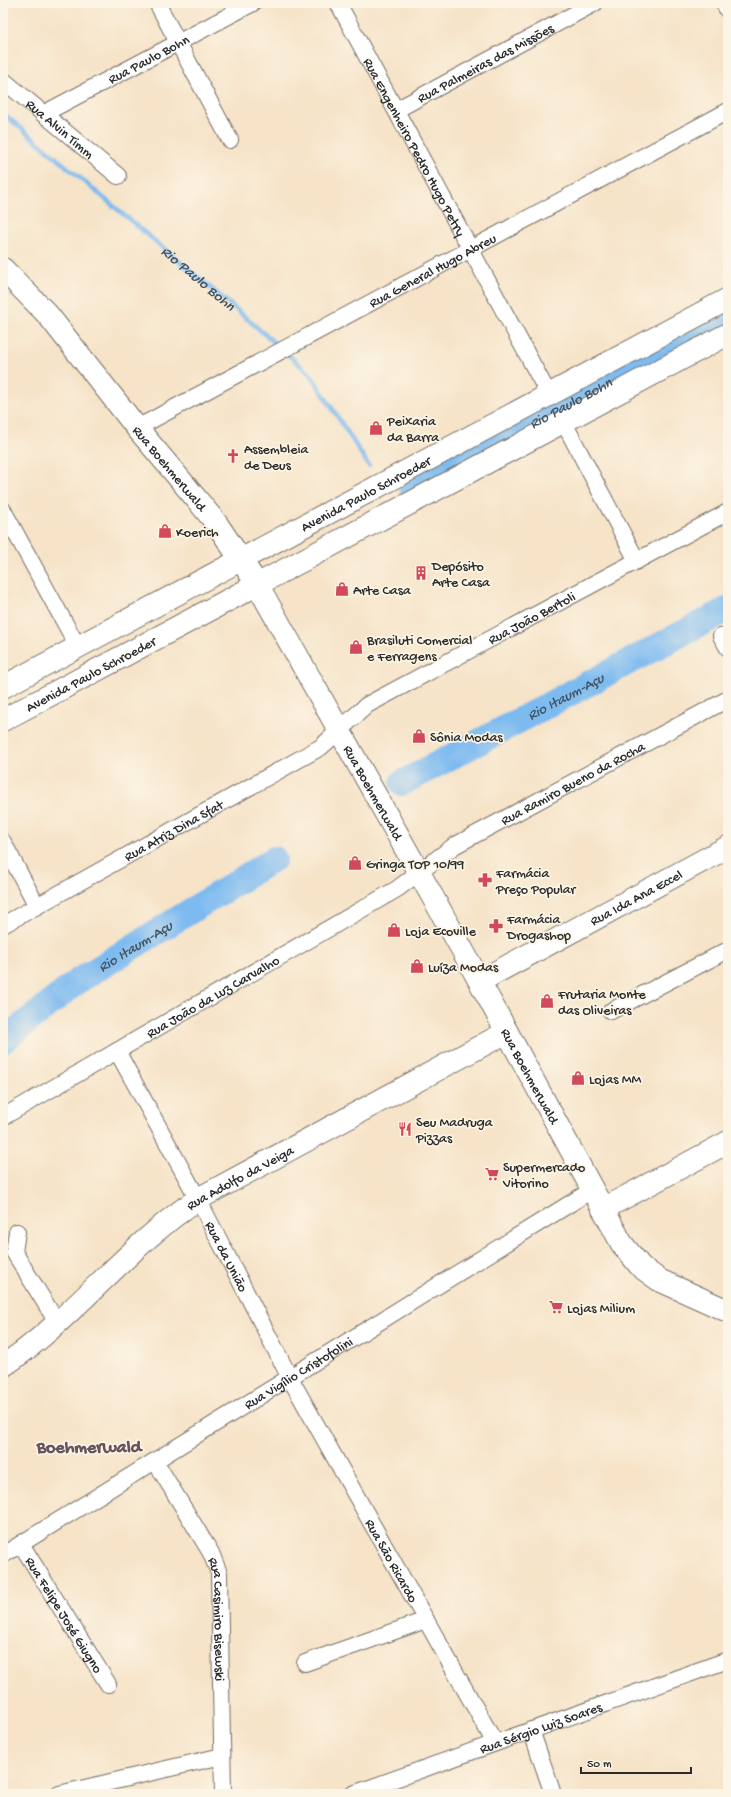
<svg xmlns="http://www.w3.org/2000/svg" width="731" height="1797" font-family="'Gochi Hand',sans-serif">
<rect width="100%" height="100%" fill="#fcf5e5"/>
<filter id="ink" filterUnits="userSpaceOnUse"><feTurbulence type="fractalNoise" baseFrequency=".025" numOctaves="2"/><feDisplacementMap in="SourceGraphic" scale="8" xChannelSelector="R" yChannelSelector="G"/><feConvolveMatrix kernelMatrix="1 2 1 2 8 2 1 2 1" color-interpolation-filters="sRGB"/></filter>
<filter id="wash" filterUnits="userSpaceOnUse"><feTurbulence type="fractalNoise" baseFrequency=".012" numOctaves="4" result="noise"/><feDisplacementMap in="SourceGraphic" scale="16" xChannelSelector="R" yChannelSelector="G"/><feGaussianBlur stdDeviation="0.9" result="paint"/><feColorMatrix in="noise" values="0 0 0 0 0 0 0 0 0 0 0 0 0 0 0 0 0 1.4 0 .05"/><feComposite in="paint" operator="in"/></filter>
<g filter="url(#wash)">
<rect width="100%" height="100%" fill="#f6e3c8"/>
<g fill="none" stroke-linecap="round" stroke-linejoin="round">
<path stroke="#7cbaf0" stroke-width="4.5" id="s1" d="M3 113 244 316 311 375 369 466"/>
<g stroke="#7cbaf0" stroke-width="26">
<path id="s2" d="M412 488 728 317"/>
<path id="s3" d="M402 783 728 609"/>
<path id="s4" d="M3 1041 78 981 274 859"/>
</g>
</g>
</g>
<g filter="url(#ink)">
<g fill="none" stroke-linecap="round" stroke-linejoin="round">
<defs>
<g id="street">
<polyline points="157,3 230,140"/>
<path id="s5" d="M338 3 549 395"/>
<polyline points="724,3 728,11"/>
<path id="s6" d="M3 80 118 176"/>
<path id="s7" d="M396 110 595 3"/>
<path id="s8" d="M43 114 253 3"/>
<polyline points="563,421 637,561"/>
<path id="s9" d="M137 428 728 111"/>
<polyline points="3,510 78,647"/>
<polyline points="721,636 728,648"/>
<polyline points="3,842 37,906"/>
<path id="s10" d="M3 925 321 747 367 705 728 512"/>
<polyline points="611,1011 728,950"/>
<path id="s11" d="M117 1051 198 1199 290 1378 495 1743"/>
<path id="s12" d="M3 1117 397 889 454 846 728 699"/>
<polyline points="17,1232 14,1252 58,1324"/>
<path id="s13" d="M155 1461 211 1553 219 1573 223 1794"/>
<path id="s14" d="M21 1544 108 1684"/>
<path id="s15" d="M3 1555 592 1190"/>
<polyline points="305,1663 426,1620"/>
<polyline points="531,1730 553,1794"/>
<polyline points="59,1794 222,1756"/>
<path id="s16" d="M353 1794 728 1660"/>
</g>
<g id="secondary">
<path id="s17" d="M3 269 48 315 137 428 194 496 217 524 257 584 463 951 622 1244 641 1267 659 1280 728 1311"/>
<path id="s18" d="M480 981 728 847"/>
<polyline points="603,1209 728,1142"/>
<path id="s19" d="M3 1366C74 1318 126 1247 198 1199L507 1032"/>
</g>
<g id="primary">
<path id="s20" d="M3 687 728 299"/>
<path id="s21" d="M3 720 728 334"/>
</g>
</defs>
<use href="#street" stroke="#726b62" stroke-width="18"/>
<use href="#secondary" stroke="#726b62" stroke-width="24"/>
<use href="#primary" stroke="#726b62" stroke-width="24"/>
<use href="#street" stroke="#fff" stroke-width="16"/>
<use href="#secondary" stroke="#fff" stroke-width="22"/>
<use href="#primary" stroke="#fff" stroke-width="22"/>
</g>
</g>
<defs>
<symbol id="shop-bare" viewBox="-9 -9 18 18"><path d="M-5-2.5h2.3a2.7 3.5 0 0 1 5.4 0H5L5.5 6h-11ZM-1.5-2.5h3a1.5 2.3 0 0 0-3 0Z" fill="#d1495b" stroke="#fcf5e5" stroke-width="2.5" paint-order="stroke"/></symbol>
<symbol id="church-bare" viewBox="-9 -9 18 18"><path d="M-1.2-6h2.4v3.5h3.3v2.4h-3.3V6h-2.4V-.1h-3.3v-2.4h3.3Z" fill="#d1495b" stroke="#fcf5e5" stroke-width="2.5" paint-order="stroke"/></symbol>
<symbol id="building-bare" viewBox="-9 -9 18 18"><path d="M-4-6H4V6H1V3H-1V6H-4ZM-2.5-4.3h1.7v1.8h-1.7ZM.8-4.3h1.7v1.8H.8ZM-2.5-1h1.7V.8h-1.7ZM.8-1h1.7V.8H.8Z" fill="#d1495b" stroke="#fcf5e5" stroke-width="2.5" paint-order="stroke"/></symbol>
<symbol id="pharmacy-bare" viewBox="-9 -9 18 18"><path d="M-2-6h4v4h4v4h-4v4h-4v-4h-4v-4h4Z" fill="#d1495b" stroke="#fcf5e5" stroke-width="2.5" paint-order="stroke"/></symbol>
<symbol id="restaurant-bare" viewBox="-9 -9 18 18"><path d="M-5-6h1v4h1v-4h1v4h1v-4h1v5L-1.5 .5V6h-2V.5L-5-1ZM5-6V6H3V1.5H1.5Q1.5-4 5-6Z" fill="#d1495b" stroke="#fcf5e5" stroke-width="2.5" paint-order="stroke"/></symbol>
<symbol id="supermarket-bare" viewBox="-9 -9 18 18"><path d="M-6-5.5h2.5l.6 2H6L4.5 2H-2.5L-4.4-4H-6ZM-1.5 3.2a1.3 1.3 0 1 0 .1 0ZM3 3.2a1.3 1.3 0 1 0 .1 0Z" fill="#d1495b" stroke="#fcf5e5" stroke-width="2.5" paint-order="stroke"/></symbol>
</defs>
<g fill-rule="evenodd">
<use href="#shop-bare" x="366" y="418" width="20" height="20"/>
<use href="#church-bare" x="223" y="446" width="20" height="20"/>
<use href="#shop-bare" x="155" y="521" width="20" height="20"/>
<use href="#building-bare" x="411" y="563" width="20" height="20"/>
<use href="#shop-bare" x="332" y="579" width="20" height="20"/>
<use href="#shop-bare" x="346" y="637" width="20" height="20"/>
<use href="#shop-bare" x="409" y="726" width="20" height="20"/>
<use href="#shop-bare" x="345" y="853" width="20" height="20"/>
<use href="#pharmacy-bare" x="475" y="870" width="20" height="20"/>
<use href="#pharmacy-bare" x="486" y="916" width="20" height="20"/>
<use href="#shop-bare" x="384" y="920" width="20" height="20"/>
<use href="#shop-bare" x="407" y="956" width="20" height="20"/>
<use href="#shop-bare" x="537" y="991" width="20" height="20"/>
<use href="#shop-bare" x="568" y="1068" width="20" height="20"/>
<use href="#restaurant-bare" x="395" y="1119" width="20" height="20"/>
<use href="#supermarket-bare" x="482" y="1164" width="20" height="20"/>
<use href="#supermarket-bare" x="546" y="1297" width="20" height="20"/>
</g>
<g text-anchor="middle" stroke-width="3.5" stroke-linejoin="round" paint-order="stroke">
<g font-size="14" fill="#2b2b2b" stroke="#fcf5e5">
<text dy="5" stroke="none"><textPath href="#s8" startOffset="119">Rua Paulo Bohn</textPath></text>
<text dy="5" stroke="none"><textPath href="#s7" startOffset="101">Rua Palmeiras das Missões</textPath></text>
<text dy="5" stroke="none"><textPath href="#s6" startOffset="75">Rua Alvin Timm</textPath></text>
<text dy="5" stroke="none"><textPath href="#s5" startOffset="163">Rua Engenheiro Pedro Hugo Petry</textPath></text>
<text dy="5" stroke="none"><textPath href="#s9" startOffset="335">Rua General Hugo Abreu</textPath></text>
<text dy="5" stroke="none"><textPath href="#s17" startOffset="260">Rua Boehmerwald</textPath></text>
<text dy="5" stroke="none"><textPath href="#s20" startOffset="411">Avenida Paulo Schroeder</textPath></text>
<text dy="5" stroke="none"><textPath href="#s10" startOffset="613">Rua João Bertoli</textPath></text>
<text dy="5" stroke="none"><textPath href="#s21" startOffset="99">Avenida Paulo Schroeder</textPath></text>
<text dy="5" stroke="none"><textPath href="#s12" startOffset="661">Rua Ramiro Bueno da Rocha</textPath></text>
<text dy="5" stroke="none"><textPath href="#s17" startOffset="644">Rua Boehmerwald</textPath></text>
<text dy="5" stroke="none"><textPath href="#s10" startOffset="195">Rua Atriz Dina Sfat</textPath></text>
<text dy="5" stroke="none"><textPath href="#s18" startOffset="177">Rua Ida Ana Eccel</textPath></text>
<text dy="5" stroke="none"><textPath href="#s12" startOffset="242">Rua João da Luz Carvalho</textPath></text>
<text dy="5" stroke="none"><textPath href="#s17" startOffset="968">Rua Boehmerwald</textPath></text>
<text dy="5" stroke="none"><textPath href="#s19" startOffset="304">Rua Adolfo da Veiga</textPath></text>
<text dy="5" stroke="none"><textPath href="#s11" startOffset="233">Rua da União</textPath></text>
<text dy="5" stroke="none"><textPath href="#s15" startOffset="347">Rua Vigílio Cristofolini</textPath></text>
<text dy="5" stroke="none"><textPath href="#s11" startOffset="579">Rua São Ricardo</textPath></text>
<text dy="5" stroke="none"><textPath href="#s14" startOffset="83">Rua Felipe José Giugno</textPath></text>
<text dy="5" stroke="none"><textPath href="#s13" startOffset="175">Rua Casimiro Bisewski</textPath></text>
<text dy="5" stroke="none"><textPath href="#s16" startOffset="199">Rua Sérgio Luiz Soares</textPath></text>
</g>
<g font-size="14" fill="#2b2b2b" stroke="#fcf5e5" text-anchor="start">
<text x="387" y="425">Peixaria<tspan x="387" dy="16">da Barra</tspan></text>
<text x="244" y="453">Assembleia<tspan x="244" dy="16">de Deus</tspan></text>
<text x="176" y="536">Koerich</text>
<text x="432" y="570">Depósito<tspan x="432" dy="16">Arte Casa</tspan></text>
<text x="353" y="594">Arte Casa</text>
<text x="367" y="644">Brasiluti Comercial<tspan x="367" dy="16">e Ferragens</tspan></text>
<text x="430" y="741">Sônia Modas</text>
<text x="366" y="868">Gringa TOP 10/99</text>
<text x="496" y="877">Farmácia<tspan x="496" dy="16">Preço Popular</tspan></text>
<text x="507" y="923">Farmácia<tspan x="507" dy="16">Drogashop</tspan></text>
<text x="405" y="935">Loja Ecoville</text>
<text x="428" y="971">Luíza Modas</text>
<text x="558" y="998">Frutaria Monte<tspan x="558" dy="16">das Oliveiras</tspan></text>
<text x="589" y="1083">Lojas MM</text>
<text x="416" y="1126">Seu Madruga<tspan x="416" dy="16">Pizzas</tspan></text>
<text x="503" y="1171">Supermercado<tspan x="503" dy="16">Vitorino</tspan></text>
<text x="567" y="1312">Lojas Milium</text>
</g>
<g font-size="15" font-style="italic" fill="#435666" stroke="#fcf5e5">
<text dy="5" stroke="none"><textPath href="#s1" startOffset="256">Rio Paulo Bohn</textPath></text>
<text dy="5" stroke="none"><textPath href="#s2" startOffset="180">Rio Paulo Bohn</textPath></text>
<text dy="5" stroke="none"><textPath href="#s3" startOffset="185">Rio Itaum-Açu</textPath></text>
<text dy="5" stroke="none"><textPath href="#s4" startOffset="163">Rio Itaum-Açu</textPath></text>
</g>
<g font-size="18" font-weight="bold" fill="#66545c" stroke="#fcf5e5">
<text x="89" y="1452">Boehmerwald</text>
</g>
</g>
<rect width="731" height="1797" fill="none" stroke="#fcf5e5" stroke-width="16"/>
<path d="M581 1767v6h110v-6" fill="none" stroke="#2b2b2b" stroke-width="2"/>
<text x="587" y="1767" font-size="12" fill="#2b2b2b" stroke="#fcf5e5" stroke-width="3" paint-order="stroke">50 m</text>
</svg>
